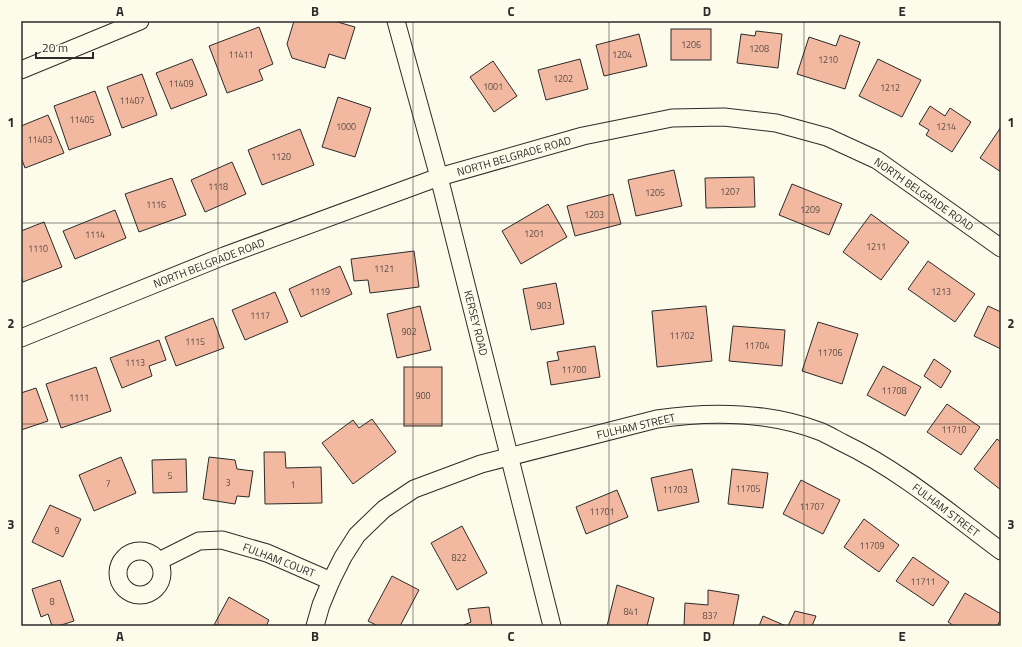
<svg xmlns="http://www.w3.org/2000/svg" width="1022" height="647" font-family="'Titillium Web',sans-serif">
<rect width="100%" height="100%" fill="#fdfbea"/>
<g fill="#f2b8a0" stroke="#2b2b2b">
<polygon points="294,21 334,21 355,27 345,59 329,54 325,68 292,58 287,44"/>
<polygon points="259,27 273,64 259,70 263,80 227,93 209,46"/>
<rect x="671" y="29" width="40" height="31"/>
<polygon points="756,31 782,34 778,68 737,63 741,34 755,36"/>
<polygon points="639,34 647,66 604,76 596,45"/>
<polygon points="840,35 860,42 845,89 797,74 809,37 836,46"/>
<polygon points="192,59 207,95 171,109 156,73"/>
<polygon points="580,59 588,89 546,100 538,70"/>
<polygon points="878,59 921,80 902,117 859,96"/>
<polygon points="493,61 517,96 494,112 470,77"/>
<polygon points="142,74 157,115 122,128 107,87"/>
<polygon points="95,91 111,135 69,150 54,106"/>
<polygon points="338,97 371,108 355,157 322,147"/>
<polygon points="930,106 945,116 950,108 971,122 952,152 926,135 929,130 919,124"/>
<polygon points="48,115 64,153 25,168 21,157 21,126"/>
<polygon points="1001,127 1001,172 980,158"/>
<polygon points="300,129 314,165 262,185 248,150"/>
<polygon points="232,162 246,194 205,212 191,180"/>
<polygon points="674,170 682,206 636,216 628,180"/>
<polygon points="754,177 755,207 706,208 705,178"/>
<polygon points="172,178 186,215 139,232 125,194"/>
<polygon points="792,184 842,204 829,235 779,215"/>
<polygon points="613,194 621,224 575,236 567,206"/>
<polygon points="548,204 567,237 521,264 502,231"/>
<polygon points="115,210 126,238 75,259 63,231"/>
<polygon points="871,214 909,242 881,280 843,252"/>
<polygon points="44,222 62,267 23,282 21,276 21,231"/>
<polygon points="414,251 419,287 370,293 368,280 354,281 351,259"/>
<polygon points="928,261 975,294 955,322 908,289"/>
<polygon points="340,266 352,294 301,317 289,289"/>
<polygon points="556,283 564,324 531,330 523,289"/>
<polygon points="275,292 288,322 245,340 232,310"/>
<polygon points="420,306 431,350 397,358 387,314"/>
<polygon points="706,306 712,361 657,367 652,311"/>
<polygon points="988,306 1001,312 1001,349 974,336"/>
<polygon points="213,318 224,348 176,366 165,337"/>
<polygon points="818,322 858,334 842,384 802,371"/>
<polygon points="733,326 785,330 782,366 729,361"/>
<polygon points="159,340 166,360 149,366 152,376 122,388 110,358"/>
<polygon points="595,346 600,377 551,385 547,362 559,360 557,352"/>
<polygon points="934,359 951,371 941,388 924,376"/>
<polygon points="883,366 921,387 905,416 867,395"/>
<polygon points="96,367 111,411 61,428 46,384"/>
<rect x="404" y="367" width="38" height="59"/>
<polygon points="36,388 48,421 21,430 21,393"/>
<polygon points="947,404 980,427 961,455 927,432"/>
<polygon points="372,419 396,452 353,484 322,443 353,420 359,428"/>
<polygon points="997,439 1001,442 1001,490 974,469"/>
<polygon points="264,452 285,452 286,468 321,467 322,503 265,504"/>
<polygon points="121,457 136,493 94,511 79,475"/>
<polygon points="209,457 235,460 237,469 253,471 249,497 237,496 235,504 203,499"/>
<polygon points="186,459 187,492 153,493 152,460"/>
<polygon points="692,469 699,502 658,511 651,478"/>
<polygon points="732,469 768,473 763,508 728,504"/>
<polygon points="801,480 840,500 823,534 783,514"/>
<polygon points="617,490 628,517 586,534 576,507"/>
<polygon points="50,505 81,519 63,557 32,542"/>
<polygon points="864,519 899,545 879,572 844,547"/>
<polygon points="462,526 487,573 457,590 431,543"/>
<polygon points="913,557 949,582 933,606 896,581"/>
<polygon points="392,576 419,590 400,626 378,626 368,621"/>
<polygon points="60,580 74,621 58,626 52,626 48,614 41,617 32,589"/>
<polygon points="617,585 654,598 647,626 607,626"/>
<polygon points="708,590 739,595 733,626 684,626 685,603 708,605"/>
<polygon points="965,593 1001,614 1001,619 997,626 954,626 948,622"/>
<polygon points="229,597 269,620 266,626 214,625"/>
<polygon points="489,607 492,626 465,626 464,625 471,622 468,609"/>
<polygon points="795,611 816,616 812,626 788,626"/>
<polygon points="763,616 786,626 759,626"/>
</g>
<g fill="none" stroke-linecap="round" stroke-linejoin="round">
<defs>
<g id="minor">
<polyline points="396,21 439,177 552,626"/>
<polyline points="21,70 140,21"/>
<polyline points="21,338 224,256 439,177 583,136 672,118 724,117 776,123 827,137 877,160 1001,248"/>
<circle cx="140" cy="573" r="22"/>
<polyline points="159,561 199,541 222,540 267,553 331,581"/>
<path d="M315 626 321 605 331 581 343 557 357 535 384 509 414 489 481 464 657 419C710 411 768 412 819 431 827 434 835 439 843 443 901 471 950 513 1001 551"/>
</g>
</defs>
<use href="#minor" stroke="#2b2b2b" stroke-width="19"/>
<use href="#minor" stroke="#fdfbea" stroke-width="17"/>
</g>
<path fill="none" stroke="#2b2b2b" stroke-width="1" stroke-opacity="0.55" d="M218 21V626M413 21V626M609 21V626M804 21V626M21 223H1001M21 424H1001"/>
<g text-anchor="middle" stroke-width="3" stroke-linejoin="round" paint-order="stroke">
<g font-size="9" fill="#5d4e48">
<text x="691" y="48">1206</text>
<text x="759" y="52">1208</text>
<text x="241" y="58">11411</text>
<text x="622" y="58">1204</text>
<text x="828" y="63">1210</text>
<text x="563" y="82">1202</text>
<text x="181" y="87">11409</text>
<text x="493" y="90">1001</text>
<text x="890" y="91">1212</text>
<text x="132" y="104">11407</text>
<text x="82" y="123">11405</text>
<text x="346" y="130">1000</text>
<text x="946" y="130">1214</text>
<text x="40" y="143">11403</text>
<text x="281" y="160">1120</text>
<text x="218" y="190">1118</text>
<text x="730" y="195">1207</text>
<text x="655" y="196">1205</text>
<text x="156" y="208">1116</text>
<text x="810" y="213">1209</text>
<text x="594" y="218">1203</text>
<text x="534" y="237">1201</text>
<text x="95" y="238">1114</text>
<text x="876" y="250">1211</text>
<text x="38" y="252">1110</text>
<text x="384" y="272">1121</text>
<text x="320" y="295">1119</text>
<text x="941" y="295">1213</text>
<text x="544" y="309">903</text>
<text x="260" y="319">1117</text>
<text x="409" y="335">902</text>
<text x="682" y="339">11702</text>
<text x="195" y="345">1115</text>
<text x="757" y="349">11704</text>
<text x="830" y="356">11706</text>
<text x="135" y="366">1113</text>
<text x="574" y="373">11700</text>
<text x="894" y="394">11708</text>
<text x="423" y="399">900</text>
<text x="79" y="401">1111</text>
<text x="954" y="433">11710</text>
<text x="170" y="479">5</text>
<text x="228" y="486">3</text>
<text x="108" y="487">7</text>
<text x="293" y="488">1</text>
<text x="748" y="492">11705</text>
<text x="675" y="493">11703</text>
<text x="812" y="510">11707</text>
<text x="602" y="515">11701</text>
<text x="57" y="534">9</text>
<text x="872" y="549">11709</text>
<text x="459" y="561">822</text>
<text x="923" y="585">11711</text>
<text x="52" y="605">8</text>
<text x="631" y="615">841</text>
<text x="710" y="619">837</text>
</g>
<g font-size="11" fill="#2b2b2b" stroke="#fdfbea">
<text transform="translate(514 156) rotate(-16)" y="4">NORTH BELGRADE ROAD</text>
<text transform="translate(924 194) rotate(35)" y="4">NORTH BELGRADE ROAD</text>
<text transform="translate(209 263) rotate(-21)" y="4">NORTH BELGRADE ROAD</text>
<text transform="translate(476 323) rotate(76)" y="4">KERSEY ROAD</text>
<text transform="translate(636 426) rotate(-13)" y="4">FULHAM STREET</text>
<text transform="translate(946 510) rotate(37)" y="4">FULHAM STREET</text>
<text transform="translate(279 560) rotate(21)" y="4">FULHAM COURT</text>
</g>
</g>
<rect width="1022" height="647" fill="none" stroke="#fdfbea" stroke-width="44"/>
<path d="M36 52v6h57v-6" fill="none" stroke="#2b2b2b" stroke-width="2"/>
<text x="42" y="52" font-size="12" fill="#2b2b2b" stroke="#fdfbea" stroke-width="3" paint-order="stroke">20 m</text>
<rect x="22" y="22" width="978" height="603" fill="none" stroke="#2b2b2b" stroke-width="1.5"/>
<g font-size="13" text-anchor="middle" font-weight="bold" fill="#2b2b2b">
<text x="120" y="16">A</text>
<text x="315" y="16">B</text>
<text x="511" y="16">C</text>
<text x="707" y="16">D</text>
<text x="902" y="16">E</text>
<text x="11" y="127">1</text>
<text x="1011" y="127">1</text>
<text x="11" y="328">2</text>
<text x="1011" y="328">2</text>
<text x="11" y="529">3</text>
<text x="1011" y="529">3</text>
<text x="120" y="641">A</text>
<text x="315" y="641">B</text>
<text x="511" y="641">C</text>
<text x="707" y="641">D</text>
<text x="902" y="641">E</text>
</g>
</svg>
